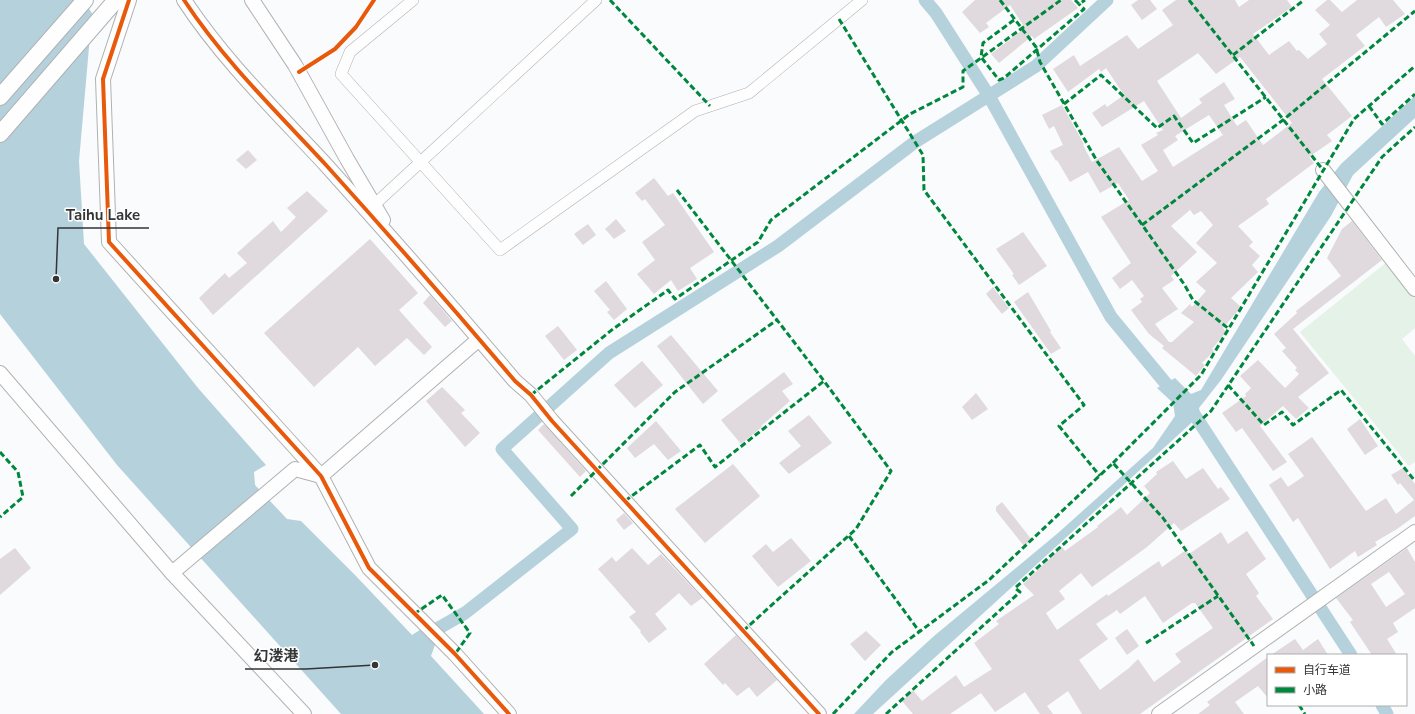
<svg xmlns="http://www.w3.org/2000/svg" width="1415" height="714" font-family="'Nunito Sans','Noto Sans SC',sans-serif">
<rect width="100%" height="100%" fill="#fafbfc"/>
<polygon fill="#e4f2e7" points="1387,262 1415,298 1415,328 1402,339 1415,356 1415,462 1409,466 1300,332"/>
<g fill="#b5d1dc">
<polygon points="0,0 83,0 92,13 79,161 84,244 198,388 266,465 254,472 255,485 287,519 301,521 355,575 412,635 423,628 436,642 431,656 484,714 341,714 117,465 0,314"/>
<polygon points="1415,96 1415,118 1353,175 1331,216 1221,380 1199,408 1200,415 873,714 854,714 886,680 934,636 1058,533 1153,448 1175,416 1173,403 1157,388 1175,378 1191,394 1201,390 1319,192 1341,164"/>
</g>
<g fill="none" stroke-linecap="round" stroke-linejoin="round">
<g stroke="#b5d1dc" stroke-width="13">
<polyline points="925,0 936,13 989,96 1111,317 1172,391 1192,411 1351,655"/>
<polyline points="423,637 465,613 572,529 502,449 609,353 778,246 915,142 1036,66 1107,0"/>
<polyline points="1382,705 1387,714"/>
</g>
</g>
<g fill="#e0d9de" fill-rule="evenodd">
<polygon points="975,0 1071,0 1078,8 1034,39 1032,36 999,63 991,54 1025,28 1010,5 986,23 989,27 980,33 962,12"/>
<polygon points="1138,0 1150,0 1157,9 1142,20 1131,5"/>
<path d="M1176 0H1235L1239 7 1249 0H1287L1292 7 1253 34 1269 55 1289 41 1297 51 1299 50 1308 59 1327 44 1319 34 1330 25 1315 10 1327 0H1330L1342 12 1357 0H1393L1405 14 1386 27 1379 17 1356 35 1365 46 1322 79 1352 116 1327 135 1332 141 1309 157 1314 163 1266 199 1269 204 1238 226 1253 242 1249 246 1260 256 1252 265 1258 272 1231 298 1241 307 1223 328 1226 332 1212 349 1214 351 1202 363 1205 365 1196 376 1162 348 1164 346 1149 334 1131 310 1142 302 1140 299 1144 296 1132 280 1120 289 1112 278 1131 263 1101 217 1129 200 1118 183 1100 193 1088 172 1070 182 1057 160 1056 161 1050 151 1063 145 1054 126 1049 129 1042 115 1062 105 1084 144 1083 145 1092 162 1119 147 1142 181 1158 171 1141 145 1158 135 1156 133 1163 130 1144 101 1102 127 1092 113 1105 104 1107 107 1124 95 1106 68 1101 72 1099 69 1068 92 1053 69 1074 55 1080 66 1127 35 1138 49 1173 25 1162 10ZM1198 53 1216 74 1240 57 1292 123 1263 145 1246 120 1237 126 1224 105 1235 99 1224 82 1199 99 1202 103 1181 118 1157 81ZM1209 115 1223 135 1173 167 1163 150 1178 140 1175 136ZM1190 210 1194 215 1201 211 1213 225 1196 243 1217 263 1196 282 1206 291 1192 307 1190 304 1181 313 1194 322 1172 342H1169L1155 324 1178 309 1162 288 1174 280 1171 276 1197 252 1171 226Z"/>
<polygon points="248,150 257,160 246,169 236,160"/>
<polygon points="654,178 668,196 673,193 714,252 690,268 697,279 678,291 671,280 654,294 637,274 655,260 642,242 665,225 645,199 642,201 635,193"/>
<polygon points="307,191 328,211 213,315 199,298 225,273 229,278 247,263 237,253 273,221 281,232 296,217 287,208"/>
<polygon points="616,219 626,231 614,239 605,229"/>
<polygon points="1352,221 1382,260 1293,329 1329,373 1298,397 1309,408 1296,419 1283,406 1260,426 1287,462 1273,471 1242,428 1236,432 1222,413 1246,396 1245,394 1251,388 1240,376 1258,360 1285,388 1299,374 1295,370 1297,368 1282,351 1286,348 1274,334 1297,313 1296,311 1341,276 1327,258 1342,229"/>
<polygon points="588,224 596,235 583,245 574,234"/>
<polygon points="1023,232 1047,266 1019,285 1012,275 1014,274 996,249"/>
<polygon points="370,239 418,293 399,310 432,347 424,355 407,338 375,366 358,347 314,387 264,333"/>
<polygon points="606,281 627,309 614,320 607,312 610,310 594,291"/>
<polygon points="993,287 1009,308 1002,314 986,294"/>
<polygon points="1028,292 1051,331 1050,332 1061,348 1051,354 1014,302"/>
<polygon points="430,295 452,321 445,327 423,303"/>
<polygon points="558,326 577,350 564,360 545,336"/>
<polygon points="671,335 718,391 703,404 657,346"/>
<polygon points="642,361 663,385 635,408 614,385"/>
<polygon points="784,372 793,384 782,391 790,401 761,426 762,427 741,444 721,420"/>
<polygon points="442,387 465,410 461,413 480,433 465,447 426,401"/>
<polygon points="976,393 988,409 972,420 962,407"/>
<polygon points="809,415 832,443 789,474 779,463 801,446 788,431"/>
<polygon points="1360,419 1378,446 1365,455 1347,429"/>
<polygon points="656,421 681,451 668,460 654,444 635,458 627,448"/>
<polygon points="544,424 586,471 580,477 538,430"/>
<polygon points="1312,437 1366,511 1386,498 1396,514 1414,500 1400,483 1398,485 1391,475 1403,468 1415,484 1415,516 1397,529 1375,542 1377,545 1358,557 1355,551 1330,569 1298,518 1293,522 1269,485 1281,477 1288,487 1304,476 1288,454"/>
<path d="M1173 461 1186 479 1203 468 1218 489 1221 487 1230 499 1181 531 1174 523 1147 547 1092 587 1081 573 1059 591 1065 599 1046 613 1057 630 1107 594 1108 596 1159 561 1162 567 1186 550 1189 554 1221 532 1228 544 1247 531 1266 559 1246 574 1259 593 1256 596 1273 619 1140 714H1082L1068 691 1047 706 1053 714H1040L1025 692 995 712 981 693 950 714H913L902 701 913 690 922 701 956 675 964 687 992 669 974 643 999 624 996 621 1034 595 1023 584 1062 547 1065 551 1098 527 1097 526 1121 507 1127 515 1150 493 1144 486 1157 474 1156 472ZM1145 596 1163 623 1192 603H1195L1213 628 1175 654 1181 662 1154 682 1138 659 1129 668 1100 690 1079 660 1108 639 1096 624 1117 610 1120 614Z"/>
<polygon points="733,464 760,496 705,543 675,509"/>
<polygon points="1002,502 1032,540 1024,546 996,511 996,507"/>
<polygon points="624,513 633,523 624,530 616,520"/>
<polygon points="791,538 811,561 778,587 752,556 766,544 773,552"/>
<polygon points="15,548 31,568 0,595 0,559"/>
<polygon points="632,548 648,565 661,554 702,598 691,606 679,593 655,614 667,629 649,643 640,632 641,631 629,617 636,612 598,569 612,557 616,562"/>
<path d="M1407 548 1415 562V608L1393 623 1398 632 1387 639 1397 655H1372L1350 622 1353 620 1336 598ZM1389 572 1405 594 1386 607 1371 584Z"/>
<polygon points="1127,629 1139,646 1127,655 1115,638"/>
<polygon points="866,631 881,645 865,661 850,644"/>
<polygon points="736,635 777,680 757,697 749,687 737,696 725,683 723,685 704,664"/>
<polygon points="1295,639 1303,650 1318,639 1328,655 1271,655"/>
<polygon points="1268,657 1268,698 1258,686 1235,702 1244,714 1198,714 1210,705 1207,702"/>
</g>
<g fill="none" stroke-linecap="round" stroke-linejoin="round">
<defs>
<g id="minor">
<polyline points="413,0 350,52 341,74 500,250 695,111 749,93 862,0"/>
<polyline points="374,205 596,0"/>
</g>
<g id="tertiary">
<polyline points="129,0 103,79 109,242 321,476 369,568 455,654 509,714"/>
<path d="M184 0C224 61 277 112 326 165 390 236 453 308 515 381L531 395 552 421 819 714"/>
<polyline points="252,0 295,65 347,159 383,220"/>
<polyline points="1323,170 1415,289"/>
<polyline points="0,373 172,573 304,714"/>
<polyline points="172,573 295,469 321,476 479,339"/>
<polyline points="1159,714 1415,532"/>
</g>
<g id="secondary">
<polyline points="0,97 85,0"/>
<polyline points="0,134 116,0"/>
</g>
</defs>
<use href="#minor" stroke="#b0b1b2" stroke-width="12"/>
<use href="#tertiary" stroke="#b0b1b2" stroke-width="16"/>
<use href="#secondary" stroke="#b0b1b2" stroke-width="18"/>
<use href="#minor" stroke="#fefeff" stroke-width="11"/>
<use href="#tertiary" stroke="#fefeff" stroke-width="14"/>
<use href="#secondary" stroke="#fefeff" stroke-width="16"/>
<g stroke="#00873e" stroke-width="3" stroke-dasharray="6 3" stroke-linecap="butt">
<polyline points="610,0 710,106"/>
<polyline points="1000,0 1036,47 1040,62 1097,161 1184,284 1193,300 1229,329"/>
<polyline points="1075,0 1079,4 1085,0"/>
<polyline points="1189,0 1323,170"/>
<polyline points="839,19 923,155 924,190 1084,405 1059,426 1100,476"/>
<polyline points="1014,20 983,43 981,57 999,80 1004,78 1084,9 1079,4"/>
<polyline points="1233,55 1304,0"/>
<polyline points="1064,104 1101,75 1157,128 1174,116 1193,143 1266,97"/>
<polyline points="1369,106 1382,124 1415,94"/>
<polyline points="677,190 824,381"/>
<polyline points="1142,225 1283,120 1415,11"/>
<polyline points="1228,385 1264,425 1282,412 1293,425 1341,390 1415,481"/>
<polyline points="531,395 613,329 668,290 675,299 758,242 771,220 910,114 963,87 963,71 1061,0"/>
<polyline points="0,452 18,472 23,497 0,517"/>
<polyline points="1113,463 1201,375 1354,119 1415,66"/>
<polyline points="571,496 675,392 777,320"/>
<polyline points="625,501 700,445 715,467 824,381 891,471 856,529 743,631"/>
<polyline points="849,536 919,631"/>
<polyline points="414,614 442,595 470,633 455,654"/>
<polyline points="1146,643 1218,596"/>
<polyline points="1299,705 1305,714"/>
<polyline points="833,714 892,652 989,580 1113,463 1163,518 1254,646"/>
<polyline points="886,714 1020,592 1015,588 1211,411 1382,157 1415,127"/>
</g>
<defs>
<g id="cycleway">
<polyline points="129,0 103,79 109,242 321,476 369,568 455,654 509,714"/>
<path d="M184 0C224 61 277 112 326 165 390 236 453 308 515 381L531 395 552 421 819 714"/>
<polyline points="299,72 335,49 356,27 374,0"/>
</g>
</defs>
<use href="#cycleway" stroke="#fff" stroke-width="6"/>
<use href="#cycleway" stroke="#e8590c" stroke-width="4"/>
</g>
<path fill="none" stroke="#343536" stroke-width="1.5" d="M56 279L58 228H149M375 665L306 669H245"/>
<g fill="#343536" stroke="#fff" stroke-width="1.5">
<circle cx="56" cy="279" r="4"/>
<circle cx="375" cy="665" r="4"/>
</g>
<g font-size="15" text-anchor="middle" font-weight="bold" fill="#343536" stroke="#fff" stroke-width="3" stroke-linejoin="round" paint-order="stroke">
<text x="103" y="220">Taihu Lake</text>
<text x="276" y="661">幻溇港</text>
</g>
<rect x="1267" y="654" width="140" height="52" fill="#ffffff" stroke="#aeaeaf"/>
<rect x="1275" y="667" width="20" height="6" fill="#e8590c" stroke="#aeaeaf"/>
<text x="1303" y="674" font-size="12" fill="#343536">自行车道</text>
<rect x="1275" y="687" width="20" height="6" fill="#00873e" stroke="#aeaeaf"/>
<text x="1303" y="694" font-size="12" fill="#343536">小路</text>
</svg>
